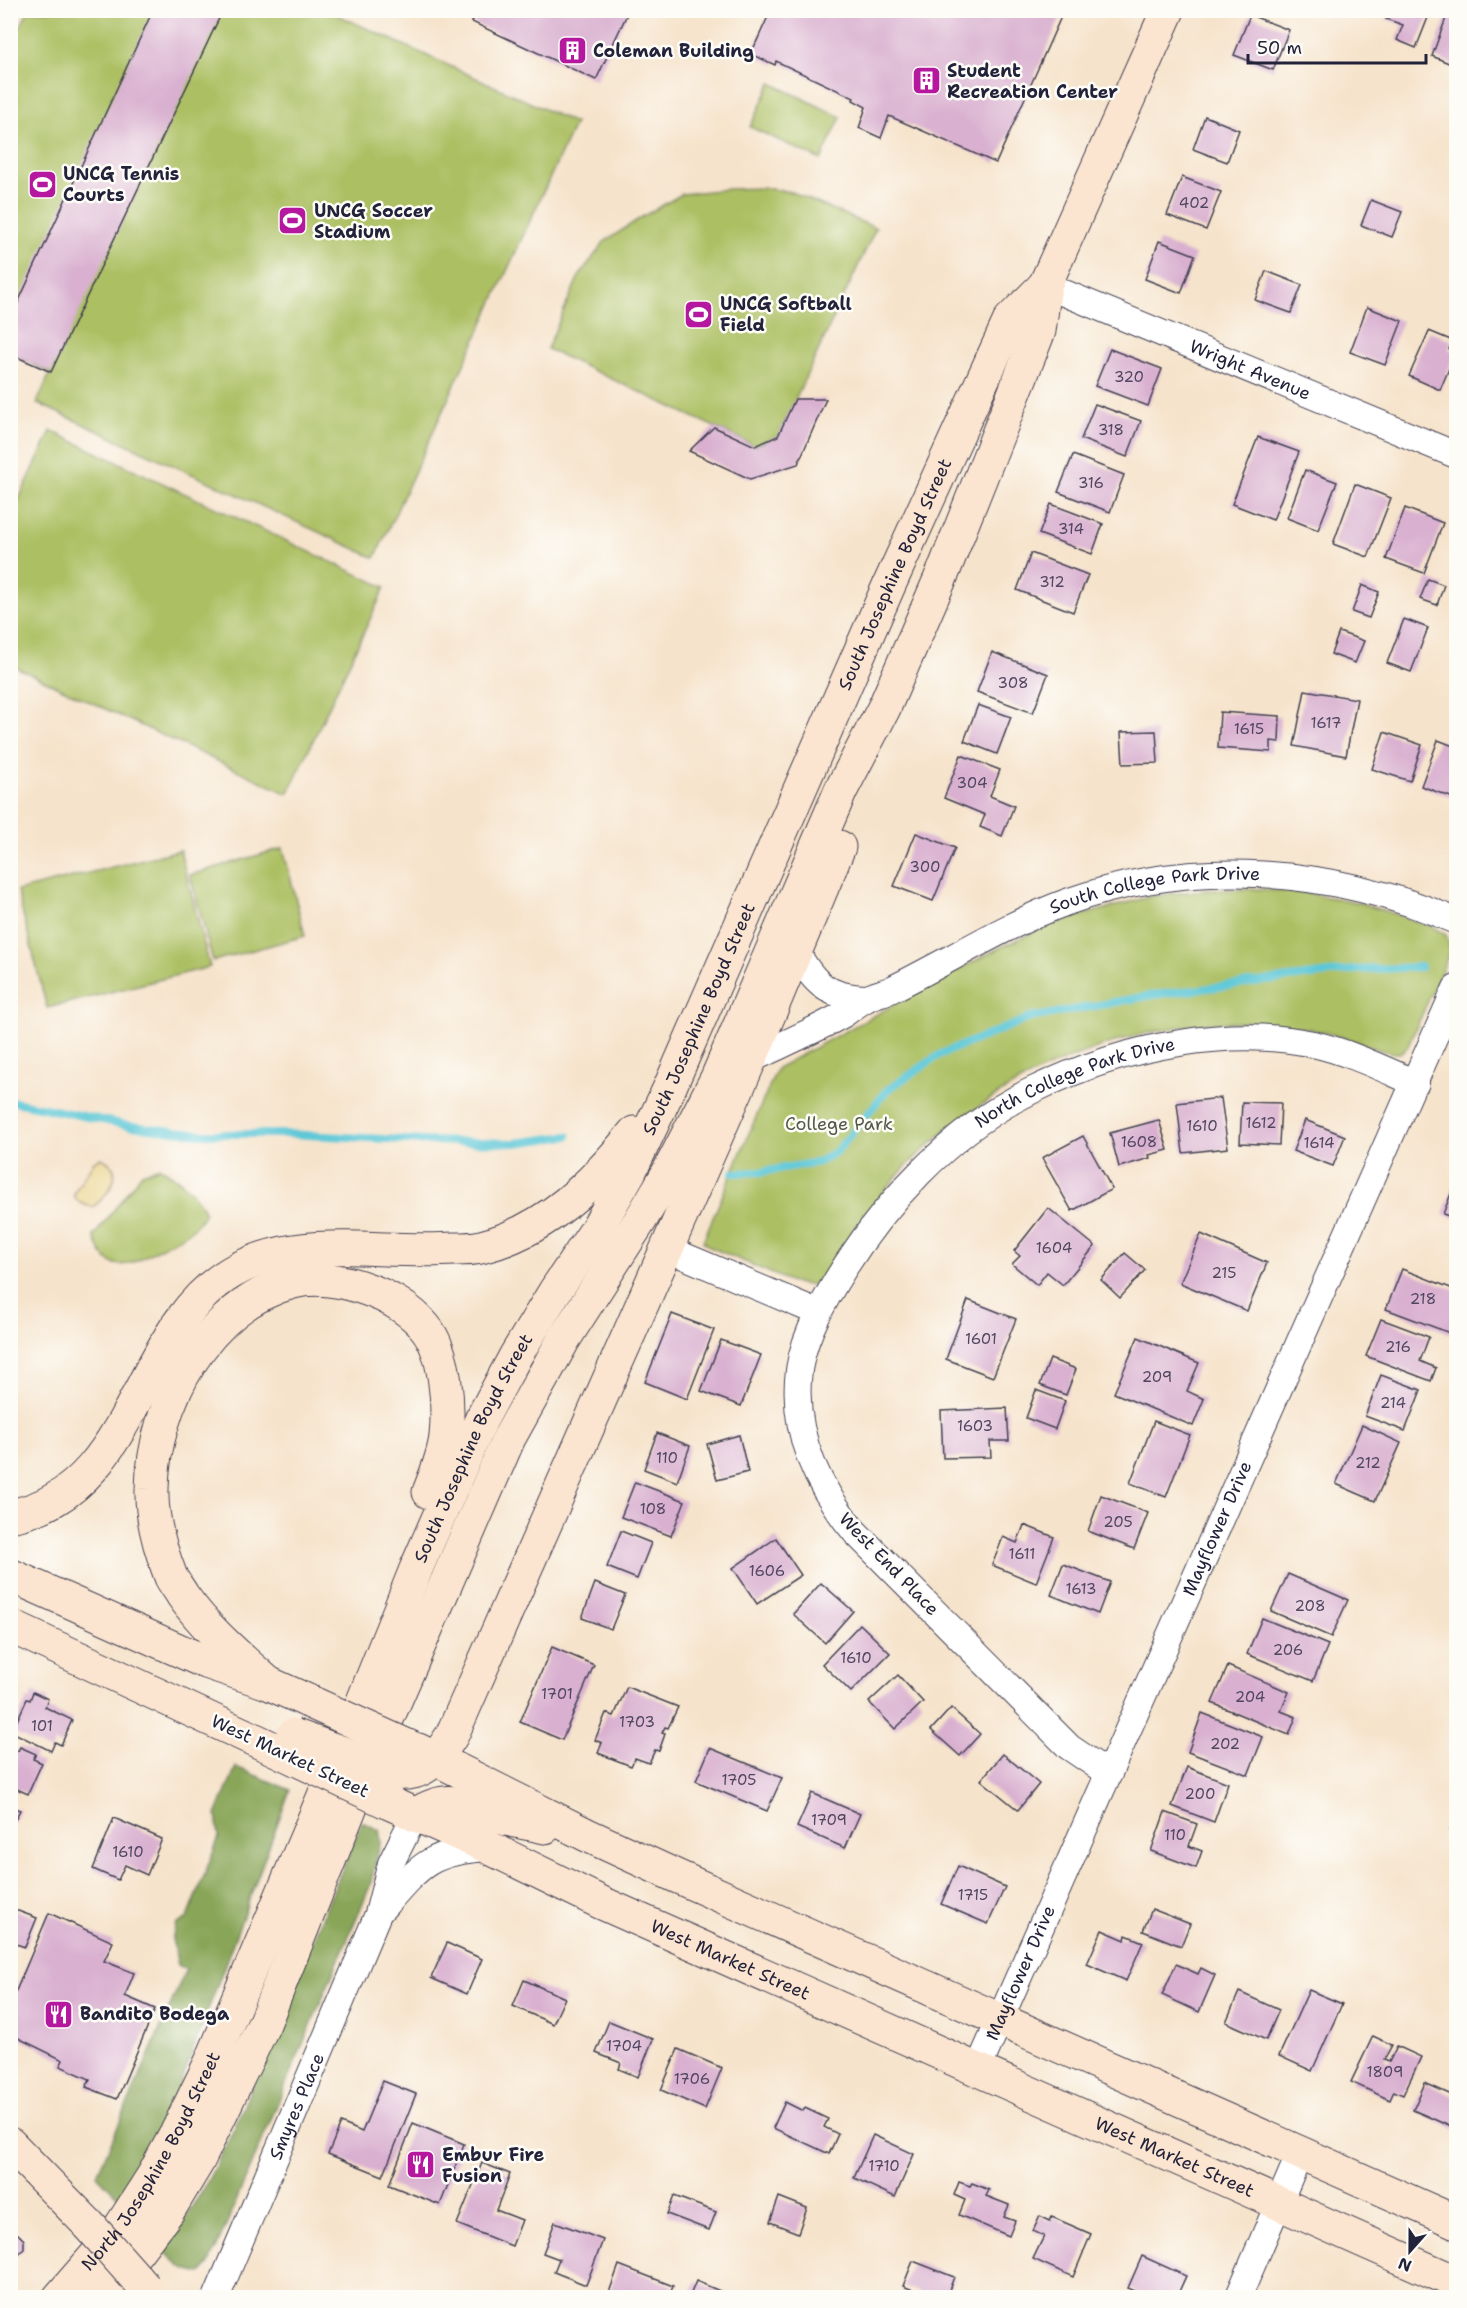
<svg xmlns="http://www.w3.org/2000/svg" width="1467" height="2308" font-family="'Shantell Sans',sans-serif">
<rect width="100%" height="100%" fill="#fdfcf7"/>
<filter id="ink" filterUnits="userSpaceOnUse"><feTurbulence type="fractalNoise" baseFrequency=".0167" numOctaves="2"/><feDisplacementMap in="SourceGraphic" scale="12" xChannelSelector="R" yChannelSelector="G"/><feConvolveMatrix kernelMatrix="1 2 1 2 8 2 1 2 1" color-interpolation-filters="sRGB"/></filter>
<filter id="wash" filterUnits="userSpaceOnUse"><feTurbulence type="fractalNoise" baseFrequency=".008" numOctaves="4" result="noise"/><feDisplacementMap in="SourceGraphic" scale="24" xChannelSelector="R" yChannelSelector="G"/><feGaussianBlur stdDeviation="1.35" result="paint"/><feColorMatrix in="noise" values="0 0 0 0 0 0 0 0 0 0 0 0 0 0 0 0 0 1.4 0 .05"/><feComposite in="paint" operator="in"/></filter>
<g filter="url(#wash)">
<rect width="100%" height="100%" fill="#f6e3cb"/>
<g fill="#acbf62" stroke="#67704e" stroke-width="1.5">
<polygon points="28,11 329,11 575,123 375,558 37,403 50,373 11,354 10,48"/>
<polygon points="771,83 841,117 821,160 750,127"/>
<polygon points="764,188 791,192 876,228 778,436 755,446 547,349 578,278 604,242 642,217 682,194 727,189"/>
<polygon points="51,431 385,587 288,794 11,665 11,516"/>
<polygon points="283,848 305,936 213,961 190,875"/>
<polygon points="180,850 210,967 47,1008 17,891"/>
<path d="M1261 889 1311 894 1357 902 1431 926 1446 935 1449 943 1450 952 1408 1046 1400 1053C1381 1053 1366 1044 1348 1039 1322 1031 1295 1025 1268 1023 1139 1015 1006 1071 913 1160 875 1196 848 1240 818 1282L810 1285 794 1283 710 1247 703 1241 777 1068 999 948 1054 923 1152 896 1206 890Z"/>
<path d="M160 1167C179 1179 196 1192 205 1213 194 1233 182 1236 162 1247 132 1264 108 1281 94 1236L142 1173Z"/>
</g>
<g fill="#89a658" stroke="#56644a" stroke-width="1.5">
<polygon points="236,1767 290,1790 170,2112 139,2171 120,2199 97,2175 186,1969 178,1965 172,1939 176,1925 188,1918 219,1837 216,1815"/>
<path d="M362 1822 379 1830 381 1841 370 1886 210 2263 201 2273C182 2272 175 2263 163 2249L202 2192 234 2129Z"/>
</g>
<path fill="#eeda9e" stroke="#887e6c" stroke-width="1.5" d="M101 1158C128 1170 109 1194 93 1207 84 1205 78 1204 74 1195 78 1183 88 1173 94 1161Z"/>
<g fill="none" stroke-linecap="round" stroke-linejoin="round">
<g stroke="#5cc7d7" stroke-width="8">
<polyline points="10,1101 131,1126 200,1134 287,1134 424,1141 515,1143 568,1136"/>
<polyline points="733,1173 761,1172 819,1162 837,1151 887,1090 941,1054 1030,1018 1153,995 1354,970 1421,967"/>
</g>
</g>
<g id="blocks">
<g fill="#d9b0d0">
<polygon points="153,10 223,10 51,372 10,354 10,320"/>
<polygon points="478,10 629,10 596,80 472,22"/>
<polygon points="771,10 1064,10 996,163 889,116 881,138 859,128 866,107 853,100 854,98 776,61 775,65 751,54"/>
<polygon points="1389,10 1431,10 1416,48 1397,40 1403,25 1386,19"/>
<polygon points="1449,10 1456,10 1456,66 1432,56"/>
<polygon points="1250,15 1289,30 1273,70 1234,55"/>
<polygon points="1205,116 1239,130 1227,162 1193,149"/>
<polygon points="1182,177 1221,192 1206,230 1167,215"/>
<polygon points="1371,200 1402,212 1392,237 1361,225"/>
<polygon points="1159,241 1195,255 1181,293 1145,279"/>
<polygon points="1266,271 1302,285 1291,313 1255,300"/>
<polygon points="1367,307 1402,321 1385,365 1350,352"/>
<polygon points="1429,331 1453,341 1449,349 1456,352 1440,390 1409,376"/>
<polygon points="1110,349 1162,369 1148,406 1095,386"/>
<polygon points="795,399 826,399 798,464 750,479 689,451 714,427 755,446 778,436"/>
<polygon points="1095,404 1141,421 1127,457 1081,439"/>
<polygon points="1258,437 1299,452 1273,520 1232,504"/>
<polygon points="1073,455 1124,475 1110,512 1058,492"/>
<polygon points="1305,470 1337,482 1318,530 1287,518"/>
<polygon points="1355,484 1391,498 1368,557 1333,544"/>
<polygon points="1051,504 1103,524 1092,554 1039,534"/>
<polygon points="1405,508 1443,523 1424,573 1386,559"/>
<polygon points="1031,553 1088,575 1073,612 1017,590"/>
<polygon points="1428,579 1444,585 1437,605 1420,599"/>
<polygon points="1362,585 1379,592 1369,618 1352,612"/>
<polygon points="1404,619 1428,628 1411,672 1387,663"/>
<polygon points="1339,632 1364,641 1355,663 1331,654"/>
<polygon points="992,652 1048,674 1033,713 977,692"/>
<polygon points="1305,690 1357,699 1346,756 1294,746"/>
<polygon points="978,705 1011,717 997,754 964,741"/>
<polygon points="1220,712 1280,716 1279,742 1271,741 1271,752 1218,748"/>
<polygon points="1156,731 1158,763 1123,764 1121,732"/>
<polygon points="1384,732 1422,745 1410,781 1372,769"/>
<polygon points="1438,740 1456,747 1456,799 1421,786"/>
<polygon points="961,755 1000,770 990,796 1014,806 1002,836 980,827 985,815 944,798"/>
<polygon points="916,833 955,848 933,901 894,886"/>
<polygon points="1221,1098 1228,1148 1183,1153 1177,1103"/>
<polygon points="1242,1102 1281,1103 1279,1145 1240,1143"/>
<polygon points="1159,1120 1168,1150 1149,1155 1150,1158 1119,1167 1110,1133"/>
<polygon points="1305,1120 1345,1136 1333,1166 1293,1151"/>
<polygon points="1083,1136 1112,1189 1072,1211 1042,1158"/>
<polygon points="1456,1181 1456,1219 1443,1214"/>
<polygon points="1048,1208 1095,1246 1063,1285 1047,1272 1037,1285 1012,1264 1020,1256 1014,1251"/>
<polygon points="1201,1234 1267,1263 1247,1311 1180,1283"/>
<polygon points="1125,1253 1145,1270 1120,1298 1101,1280"/>
<polygon points="1402,1269 1456,1290 1455,1335 1386,1309"/>
<polygon points="968,1300 1016,1319 993,1377 946,1359"/>
<polygon points="672,1314 714,1330 687,1399 645,1382"/>
<polygon points="1381,1319 1429,1337 1420,1361 1436,1368 1431,1381 1366,1356"/>
<polygon points="1138,1337 1199,1363 1187,1391 1204,1399 1193,1426 1114,1393"/>
<polygon points="721,1340 761,1355 741,1406 701,1391"/>
<polygon points="1050,1359 1076,1369 1066,1395 1040,1385"/>
<polygon points="1381,1375 1421,1390 1405,1431 1365,1416"/>
<polygon points="1036,1390 1065,1401 1055,1429 1026,1418"/>
<polygon points="1007,1408 1009,1441 990,1441 991,1457 943,1458 941,1411"/>
<polygon points="1154,1421 1190,1435 1166,1497 1130,1483"/>
<polygon points="1362,1425 1401,1443 1375,1501 1336,1484"/>
<polygon points="657,1433 690,1446 677,1482 644,1469"/>
<polygon points="739,1435 748,1472 717,1480 707,1444"/>
<polygon points="635,1482 685,1501 671,1536 621,1517"/>
<polygon points="1101,1495 1148,1513 1134,1549 1088,1531"/>
<polygon points="1024,1525 1054,1537 1036,1583 992,1565 1003,1537 1017,1543"/>
<polygon points="621,1531 651,1543 637,1579 607,1567"/>
<polygon points="776,1538 801,1575 757,1604 733,1568"/>
<polygon points="1063,1564 1110,1582 1098,1614 1051,1595"/>
<polygon points="1288,1574 1348,1600 1331,1637 1271,1611"/>
<polygon points="595,1583 625,1595 611,1629 582,1618"/>
<polygon points="821,1583 853,1611 825,1643 793,1614"/>
<polygon points="1262,1618 1328,1645 1313,1681 1247,1654"/>
<polygon points="860,1624 890,1653 851,1692 822,1664"/>
<polygon points="552,1647 594,1665 562,1740 520,1722"/>
<polygon points="1228,1666 1289,1692 1281,1711 1296,1717 1289,1735 1212,1703"/>
<polygon points="898,1675 923,1702 895,1729 869,1702"/>
<polygon points="627,1687 678,1707 668,1728 665,1727 662,1733 665,1734 659,1751 655,1750 649,1763 635,1758 631,1766 598,1753 602,1743 595,1740 606,1713 614,1716"/>
<polygon points="33,1692 48,1699 45,1707 72,1720 61,1745 55,1742 51,1751 12,1732 27,1699 30,1700"/>
<polygon points="951,1708 980,1734 960,1756 931,1730"/>
<polygon points="1202,1713 1263,1737 1248,1775 1188,1752"/>
<polygon points="20,1747 36,1754 33,1759 42,1763 28,1794 10,1786 10,1748 18,1751"/>
<polygon points="710,1748 782,1778 767,1811 696,1781"/>
<polygon points="1003,1754 1039,1784 1018,1810 981,1780"/>
<polygon points="1187,1767 1228,1783 1214,1822 1172,1806"/>
<polygon points="812,1793 860,1814 845,1848 797,1827"/>
<polygon points="10,1806 20,1810 10,1830"/>
<polygon points="1165,1812 1197,1824 1189,1846 1202,1851 1196,1868 1151,1851"/>
<polygon points="1456,1815 1456,1833 1450,1830"/>
<polygon points="114,1818 162,1839 147,1875 125,1865 118,1880 93,1869"/>
<polygon points="958,1866 1005,1887 988,1924 941,1904"/>
<polygon points="10,1908 37,1918 25,1947 10,1942"/>
<polygon points="1152,1909 1190,1924 1181,1946 1143,1931"/>
<polygon points="49,1913 113,1942 104,1961 134,1973 125,1996 155,2009 117,2099 86,2087 90,2079 60,2066 63,2060 10,2034 10,2005"/>
<polygon points="1102,1930 1125,1940 1126,1935 1143,1942 1126,1981 1087,1964"/>
<polygon points="447,1943 482,1959 467,1994 431,1978"/>
<polygon points="1176,1964 1198,1974 1201,1968 1215,1975 1199,2012 1162,1995"/>
<polygon points="524,1980 565,1998 553,2024 513,2006"/>
<polygon points="1309,1990 1342,2004 1312,2071 1279,2056"/>
<polygon points="1239,1992 1279,2010 1266,2040 1226,2022"/>
<polygon points="609,2021 653,2039 638,2077 619,2069 621,2063 596,2053"/>
<polygon points="1373,2036 1392,2045 1384,2060 1389,2062 1397,2046 1421,2057 1403,2095 1394,2091 1390,2100 1351,2082"/>
<polygon points="678,2049 722,2068 705,2109 661,2090"/>
<polygon points="383,2081 416,2094 383,2176 328,2154 341,2123 362,2132"/>
<polygon points="1425,2083 1456,2097 1456,2129 1413,2110"/>
<polygon points="785,2102 803,2111 805,2108 828,2119 824,2127 838,2134 829,2154 773,2128"/>
<polygon points="413,2123 464,2144 440,2205 389,2185"/>
<polygon points="873,2135 914,2154 895,2197 854,2178"/>
<polygon points="482,2163 510,2174 496,2210 522,2220 512,2246 457,2224"/>
<polygon points="959,2182 970,2186 972,2183 989,2190 986,2196 1009,2205 1004,2217 1015,2221 1009,2236 959,2215 965,2200 954,2195"/>
<polygon points="674,2196 716,2212 709,2230 667,2214"/>
<polygon points="779,2197 807,2208 798,2233 770,2222"/>
<polygon points="1040,2216 1050,2221 1052,2217 1091,2234 1073,2277 1033,2259 1044,2236 1033,2231"/>
<polygon points="555,2222 603,2240 586,2285 554,2272 559,2259 543,2253"/>
<polygon points="10,2233 18,2234 24,2240 24,2249 10,2261"/>
<polygon points="1142,2256 1186,2276 1176,2298 1150,2298 1128,2288"/>
<polygon points="913,2261 954,2277 946,2298 933,2298 903,2286"/>
<polygon points="619,2265 673,2286 669,2298 607,2298"/>
<polygon points="696,2281 734,2297 734,2298 689,2298"/>
</g>
</g>
</g>
<g filter="url(#ink)">
<use href="#blocks" fill-opacity="0" stroke="#423f51" stroke-width="1.5"/>
<g fill="none" stroke-linecap="round" stroke-linejoin="round">
<defs>
<g id="minor">
<path id="s1" d="M1045 285 1456 455"/>
<path d="M796 951C814 984 828 997 867 998"/>
<path id="s2" d="M750 1060C781 1045 814 1031 844 1014 851 1009 858 1003 866 999 874 994 884 993 892 989 951 960 1005 925 1067 902 1194 856 1334 868 1456 921"/>
<polyline points="665,1248 817,1312"/>
<path id="s3" d="M1109 1774 1069 1747 855 1532C819 1489 794 1438 798 1380 800 1345 818 1312 835 1283 881 1206 949 1131 1031 1091 1078 1068 1128 1051 1180 1043 1223 1036 1271 1035 1313 1044 1349 1052 1383 1069 1416 1083"/>
<path d="M382 1909C420 1865 430 1851 490 1848"/>
<path id="s4" d="M978 2069 1456 988"/>
<path id="s5" d="M216 2298 378 1914 391 1863 415 1815"/>
<polyline points="1238,2298 1300,2153"/>
</g>
<g id="secondary">
<path d="M10 1516C138 1492 133 1330 232 1272 272 1249 314 1247 359 1248 391 1249 423 1251 454 1249 463 1249 473 1249 481 1247 546 1231 594 1183 634 1133"/>
<polyline points="10,1575 203,1661 268,1683 308,1701"/>
<polyline points="10,1626 283,1753"/>
<path d="M268 1683C237 1655 207 1630 183 1596 179 1589 174 1583 171 1577 160 1549 151 1518 152 1489 153 1404 207 1304 293 1282 317 1276 346 1281 369 1290 389 1297 411 1310 425 1327 446 1352 449 1405 446 1436 444 1455 436 1474 429 1492"/>
<polyline points="418,1750 587,1835 676,1876 1456,2222"/>
<path d="M399 1773C427 1775 439 1755 452 1735L750 1060 839 847"/>
<path id="s6" d="M387 1802 490 1848 602 1903 1456 2282"/>
<path d="M415 1815C451 1792 464 1806 499 1817 514 1822 530 1823 545 1827"/>
<polyline points="10,2144 89,2225"/>
<path id="s7" d="M59 2298 119 2229 153 2176 176 2134 211 2062 343 1751 416 1569 481 1420 516 1355 555 1291 595 1232 630 1171 669 1089 890 583 1010 320 1045 285"/>
<polyline points="101,2298 168,2211 198,2161 264,2024 369,1761 509,1438 564,1339 641,1219 667,1175 717,1078 841,790 884,708 944,570 1039,331 1045,285 1168,10"/>
</g>
</defs>
<use href="#minor" stroke="#423f51" stroke-width="28"/>
<use href="#secondary" stroke="#423f51" stroke-width="35"/>
<use href="#minor" stroke="#fff" stroke-width="26"/>
<use href="#secondary" stroke="#fce5d0" stroke-width="33"/>
<defs>
<g id="secondary-bridge">
<polyline points="308,1701 412,1748"/>
<polyline points="293,1735 399,1773"/>
<polyline points="283,1753 387,1802"/>
<polyline points="89,2225 145,2288"/>
</g>
</defs>
<use href="#secondary-bridge" stroke="#423f51" stroke-width="35" stroke-linecap="butt"/>
<use href="#secondary-bridge" stroke="#fce5d0" stroke-width="33"/>
</g>
</g>
<defs>
<symbol id="building-square" viewBox="-11 -11 22 22"><rect x="-9" y="-9" width="18" height="18" rx="4" fill="#b5179e" stroke="#fdfcf7"/><path d="M-4-6H4V6H1V3H-1V6H-4ZM-2.5-4.3h1.7v1.8h-1.7ZM.8-4.3h1.7v1.8H.8ZM-2.5-1h1.7V.8h-1.7ZM.8-1h1.7V.8H.8Z" fill="#fff"/></symbol>
<symbol id="stadium-square" viewBox="-11 -11 22 22"><rect x="-9" y="-9" width="18" height="18" rx="4" fill="#b5179e" stroke="#fdfcf7"/><path d="M0-5a6.5 5 0 1 0 0 10a6.5 5 0 1 0 0-10ZM-3.5-1.8h7v3.6h-7Z" fill="#fff"/></symbol>
<symbol id="restaurant-square" viewBox="-11 -11 22 22"><rect x="-9" y="-9" width="18" height="18" rx="4" fill="#b5179e" stroke="#fdfcf7"/><path d="M-5-6h1v4h1v-4h1v4h1v-4h1v5L-1.5 .5V6h-2V.5L-5-1ZM5-6V6H3V1.5H1.5Q1.5-4 5-6Z" fill="#fff"/></symbol>
</defs>
<g fill-rule="evenodd">
<use href="#building-square" x="556" y="34" width="33" height="33"/>
<use href="#building-square" x="910" y="64" width="33" height="33"/>
<use href="#stadium-square" x="26" y="168" width="33" height="33"/>
<use href="#stadium-square" x="276" y="204" width="33" height="33"/>
<use href="#stadium-square" x="682" y="298" width="33" height="33"/>
<use href="#restaurant-square" x="42" y="1998" width="33" height="33"/>
<use href="#restaurant-square" x="404" y="2148" width="33" height="33"/>
</g>
<g text-anchor="middle" stroke-width="5" stroke-linejoin="round" paint-order="stroke">
<g font-size="15" fill="#504660">
<text x="1194" y="208">402</text>
<text x="1129" y="382">320</text>
<text x="1111" y="435">318</text>
<text x="1091" y="488">316</text>
<text x="1071" y="534">314</text>
<text x="1052" y="587">312</text>
<text x="1013" y="688">308</text>
<text x="1326" y="728">1617</text>
<text x="1249" y="734">1615</text>
<text x="972" y="788">304</text>
<text x="925" y="872">300</text>
<text x="1261" y="1128">1612</text>
<text x="1202" y="1131">1610</text>
<text x="1139" y="1147">1608</text>
<text x="1319" y="1148">1614</text>
<text x="1054" y="1253">1604</text>
<text x="1224" y="1278">215</text>
<text x="1423" y="1304">218</text>
<text x="981" y="1344">1601</text>
<text x="1398" y="1352">216</text>
<text x="1157" y="1382">209</text>
<text x="1393" y="1408">214</text>
<text x="975" y="1431">1603</text>
<text x="667" y="1463">110</text>
<text x="1368" y="1468">212</text>
<text x="653" y="1514">108</text>
<text x="1118" y="1527">205</text>
<text x="1022" y="1559">1611</text>
<text x="767" y="1576">1606</text>
<text x="1081" y="1594">1613</text>
<text x="1310" y="1611">208</text>
<text x="1288" y="1655">206</text>
<text x="856" y="1663">1610</text>
<text x="557" y="1699">1701</text>
<text x="1250" y="1702">204</text>
<text x="637" y="1727">1703</text>
<text x="42" y="1731">101</text>
<text x="1225" y="1749">202</text>
<text x="739" y="1785">1705</text>
<text x="1200" y="1799">200</text>
<text x="829" y="1825">1709</text>
<text x="1175" y="1840">110</text>
<text x="128" y="1857">1610</text>
<text x="973" y="1900">1715</text>
<text x="624" y="2051">1704</text>
<text x="1385" y="2077">1809</text>
<text x="692" y="2084">1706</text>
<text x="884" y="2171">1710</text>
</g>
<g font-size="18" font-weight="bold" fill="#22223b" stroke="#fdfcf7" text-anchor="start">
<text x="593" y="57">Coleman Building</text>
<text x="947" y="77">Student<tspan x="947" dy="21">Recreation Center</tspan></text>
<text x="63" y="180">UNCG Tennis<tspan x="63" dy="21">Courts</tspan></text>
<text x="314" y="217">UNCG Soccer<tspan x="314" dy="21">Stadium</tspan></text>
<text x="720" y="310">UNCG Softball<tspan x="720" dy="21">Field</tspan></text>
<text x="80" y="2020">Bandito Bodega</text>
<text x="442" y="2161">Embur Fire<tspan x="442" dy="21">Fusion</tspan></text>
</g>
<g font-size="18" fill="#22223b" stroke="#fdfcf7">
<text dy="6" stroke="none"><textPath href="#s1" startOffset="222">Wright Avenue</textPath></text>
<text dy="6" stroke="none"><textPath href="#s7" startOffset="1922">South Josephine Boyd Street</textPath></text>
<text dy="6" stroke="none"><textPath href="#s2" startOffset="444">South College Park Drive</textPath></text>
<text dy="6" stroke="none"><textPath href="#s7" startOffset="1436">South Josephine Boyd Street</textPath></text>
<text dy="6" stroke="none"><textPath href="#s3" startOffset="945">North College Park Drive</textPath></text>
<text dy="6" stroke="none"><textPath href="#s7" startOffset="950">South Josephine Boyd Street</textPath></text>
<text dy="6" stroke="none"><textPath href="#s4" startOffset="591">Mayflower Drive</textPath></text>
<text transform="translate(889 1564) rotate(46)" y="6">West End Place</text>
<text transform="translate(290 1756) rotate(25)" y="6">West Market Street</text>
<text dy="6" stroke="none"><textPath href="#s6" startOffset="378">West Market Street</textPath></text>
<text dy="6" stroke="none"><textPath href="#s4" startOffset="105">Mayflower Drive</textPath></text>
<text dy="6" stroke="none"><textPath href="#s5" startOffset="208">Smyres Place</textPath></text>
<text dy="6" stroke="none"><textPath href="#s6" startOffset="864">West Market Street</textPath></text>
<text dy="6" stroke="none"><textPath href="#s7" startOffset="166">North Josephine Boyd Street</textPath></text>
</g>
<g font-size="18" fill="#525949" stroke="#fdfcf7">
<text x="839" y="1130">College Park</text>
</g>
</g>
<rect width="1467" height="2308" fill="none" stroke="#fdfcf7" stroke-width="36"/>
<g transform="translate(1410 2251) rotate(201)" stroke="#fdfcf7" stroke-width="4.5" paint-order="stroke">
<path d="M0-4.5L10 22L0 15L-10 22Z" fill="#22223b"/>
<text y="-9" font-size="16" font-weight="bold" text-anchor="middle" fill="#22223b">N</text>
</g>
<path d="M1248 54v9h178v-9" fill="none" stroke="#22223b" stroke-width="3"/>
<text x="1257" y="54" font-size="18" fill="#22223b" stroke="#fdfcf7" stroke-width="4.5" paint-order="stroke">50 m</text>
</svg>
